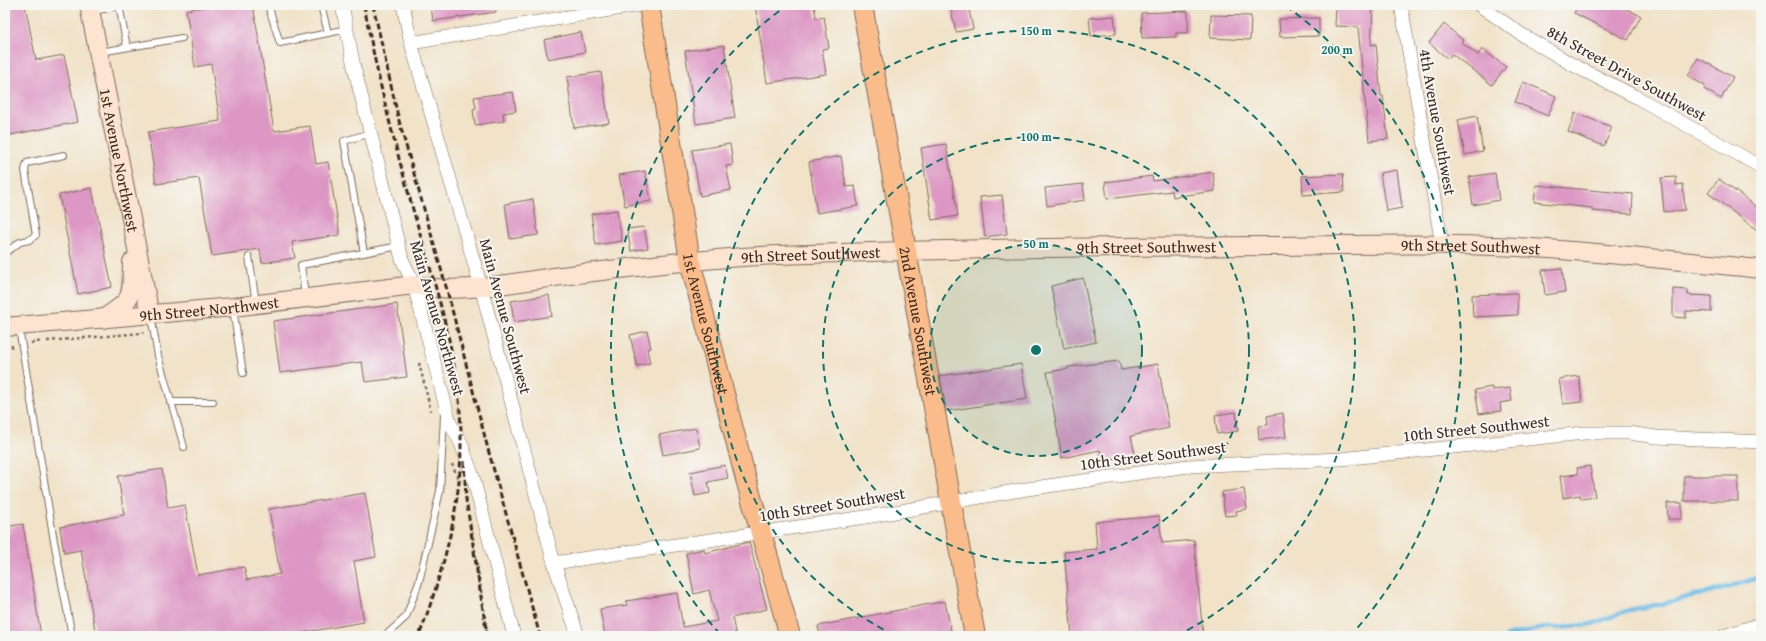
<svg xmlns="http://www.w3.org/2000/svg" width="1766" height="641" font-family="'Gentium Book Plus',serif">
<rect width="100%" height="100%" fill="#f6f6f2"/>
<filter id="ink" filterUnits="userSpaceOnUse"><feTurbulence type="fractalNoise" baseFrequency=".025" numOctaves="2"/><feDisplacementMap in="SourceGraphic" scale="8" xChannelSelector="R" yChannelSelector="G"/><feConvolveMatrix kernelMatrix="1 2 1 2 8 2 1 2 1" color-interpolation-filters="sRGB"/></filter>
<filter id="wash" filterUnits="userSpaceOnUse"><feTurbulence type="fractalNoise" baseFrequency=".012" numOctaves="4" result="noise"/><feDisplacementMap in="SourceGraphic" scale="16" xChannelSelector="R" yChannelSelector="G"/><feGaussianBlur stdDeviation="0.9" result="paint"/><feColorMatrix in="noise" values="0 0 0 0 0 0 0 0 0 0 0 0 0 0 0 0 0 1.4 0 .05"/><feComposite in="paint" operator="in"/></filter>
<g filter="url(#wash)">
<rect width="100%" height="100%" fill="#f1e2c8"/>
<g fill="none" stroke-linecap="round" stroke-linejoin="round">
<polyline stroke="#6fbfea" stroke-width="4.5" points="1507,636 1548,627 1558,628 1592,624 1629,610 1667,603 1695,595 1705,594 1761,577"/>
</g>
<g id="blocks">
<g fill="#dd97c4">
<polygon points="5,5 25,5 36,60 64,55 78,122 5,136"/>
<polygon points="215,5 253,5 274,131 310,126 316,164 328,162 340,235 292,242 295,258 262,263 260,249 212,256 199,178 156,184 148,132 220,121 211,64 195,67 186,10"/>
<polygon points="437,5 495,5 496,12 433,21 431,6"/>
<polygon points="755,5 814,5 816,18 824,17 829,48 822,49 826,74 767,83"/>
<polygon points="950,5 968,5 973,29 956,32"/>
<polygon points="1578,5 1618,5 1641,16 1628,40 1574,13"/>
<polygon points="1336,6 1373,7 1371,45 1376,44 1381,96 1383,96 1388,139 1369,141 1358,27 1335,26"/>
<polygon points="1188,11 1188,33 1176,33 1176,37 1142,38 1141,13"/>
<polygon points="1211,15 1251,16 1250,40 1210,38"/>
<polygon points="1114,16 1116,34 1091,36 1089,18"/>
<polygon points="1319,18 1319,36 1280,37 1279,19"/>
<polygon points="1444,24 1463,40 1461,42 1478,55 1482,49 1506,67 1492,85 1452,54 1448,59 1429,43"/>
<polygon points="581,32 585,52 548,59 544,40"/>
<polygon points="724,45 735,118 696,124 685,51"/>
<polygon points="1698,58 1733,77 1721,99 1704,89 1705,86 1688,76"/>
<polygon points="601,72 609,123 574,128 567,77"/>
<polygon points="1523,82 1556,96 1548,116 1515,102"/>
<polygon points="513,92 516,111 503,113 504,121 475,125 473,109 476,108 474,97"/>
<polygon points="1575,113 1612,127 1604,146 1568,132"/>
<polygon points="1477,116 1483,151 1465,155 1458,120"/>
<polygon points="730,144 733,165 726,166 731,190 700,196 692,150"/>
<polygon points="946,144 958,216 932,220 921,148"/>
<polygon points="841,156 846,187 855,186 858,206 817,213 809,162"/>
<polygon points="1397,170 1402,208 1386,211 1380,173"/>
<polygon points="645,171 651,201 625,206 619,175"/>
<polygon points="1213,172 1215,191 1173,197 1172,191 1107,199 1105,182 1152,176 1153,181"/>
<polygon points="1495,173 1499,200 1473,205 1469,177"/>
<polygon points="1343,174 1344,192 1303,195 1302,176"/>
<polygon points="1676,177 1676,185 1683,184 1685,210 1664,212 1661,178"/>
<polygon points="1719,179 1761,210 1761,233 1708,193"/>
<polygon points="1083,184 1085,200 1047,206 1045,188"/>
<polygon points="1536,185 1633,194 1632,214 1592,211 1592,208 1534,202"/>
<polygon points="92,188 112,287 78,294 59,195"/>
<polygon points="1002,195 1007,234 985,237 980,197"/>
<polygon points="533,199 538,235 510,239 505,204"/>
<polygon points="617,210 622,241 596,245 591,214"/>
<polygon points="644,227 648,248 631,251 627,229"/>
<polygon points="1562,268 1565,292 1545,295 1542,270"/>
<polygon points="1083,278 1096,342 1064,349 1051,286"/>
<polygon points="1673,289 1688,290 1688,295 1711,296 1711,312 1686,311 1686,318 1673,317"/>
<polygon points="1517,293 1518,315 1473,317 1472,295"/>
<polygon points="549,295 552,316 514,322 511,301"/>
<polygon points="397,304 407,377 365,382 362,362 280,373 273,321"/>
<polygon points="647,331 651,348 647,349 650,363 637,366 630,335"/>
<polygon points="1119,361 1121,370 1158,364 1169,428 1131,436 1135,454 1102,461 1100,450 1062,458 1047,372 1068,369 1068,367"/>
<polygon points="1021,364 1027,399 946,411 940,376"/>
<polygon points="1579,376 1582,402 1563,404 1559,379"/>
<polygon points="1492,387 1492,390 1510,388 1512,401 1500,403 1501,411 1479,414 1475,390"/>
<polygon points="1236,412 1238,431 1217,434 1215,415"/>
<polygon points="1283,413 1286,437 1259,440 1258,426 1268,425 1267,416"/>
<polygon points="696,428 700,448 663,455 659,435"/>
<polygon points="725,465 728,478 708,482 710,493 695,496 690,472"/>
<polygon points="1590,466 1595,497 1581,499 1580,495 1563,498 1560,476 1578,474 1577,468"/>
<polygon points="162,469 168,508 185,505 198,575 244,567 247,580 280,574 269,509 365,493 376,557 354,561 364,622 284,636 96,636 81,550 64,553 60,527 124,515 118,476"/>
<rect x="1684" y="476" width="54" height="25"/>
<polygon points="1244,489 1247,509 1236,511 1237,515 1225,516 1222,492"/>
<polygon points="1667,503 1682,503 1682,519 1668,519"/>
<polygon points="1159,516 1162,543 1194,540 1203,636 1072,636 1064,552 1097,549 1095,522"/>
<polygon points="23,524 41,636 27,636 27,633 5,636 5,533 11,532 10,526"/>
<polygon points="749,542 767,609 732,618 736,636 605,636 600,609 627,605 626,601 677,593 683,627 717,621 709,590 694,594 686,553 704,549 705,553"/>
<polygon points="945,601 952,636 820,636 818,626"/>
</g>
</g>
</g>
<g filter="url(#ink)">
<use href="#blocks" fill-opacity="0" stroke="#7b6a5a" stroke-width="1"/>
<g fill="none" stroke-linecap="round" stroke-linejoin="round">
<defs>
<g id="lane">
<polyline points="119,5 127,47"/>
<polyline points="268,5 280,43 347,29"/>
<polyline points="321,5 328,33"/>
<polyline points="92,11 126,5"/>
<polyline points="100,52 182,38"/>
<polyline points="5,253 20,242 29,240 36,235 25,170 27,163 64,155"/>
<polyline points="364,253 344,141 371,133"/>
<polyline points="249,257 256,303"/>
<polyline points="305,296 301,265 399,246"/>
<polyline points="233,309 243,373"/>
<polyline points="151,316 158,356 184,447"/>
<polyline points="19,328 54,541 72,636"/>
<polyline points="170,402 213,402"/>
<polyline points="385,636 406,617 419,582 440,491 444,416"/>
</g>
<g id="street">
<polyline points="342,5 354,67 402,259 414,285 450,423 461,443 473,477 514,636"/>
<polyline points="403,5 411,43 481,287 554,563 578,636"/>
<polyline points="1401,5 1442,245"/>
<polyline points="1479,5 1521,34 1573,65 1638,98 1761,167"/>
<polyline points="411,43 640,5"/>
<polyline points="554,563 872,516 1027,489 1188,466 1341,459 1584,433 1629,433 1656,437 1761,442"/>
<polyline points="1724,636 1761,624"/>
</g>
<g id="secondary">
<path id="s1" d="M89 5 150 315"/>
<path d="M103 319C135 298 131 299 132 262"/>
<path id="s2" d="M5 327 233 307 414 285C462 295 513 282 562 276 634 267 705 258 778 255 943 249 1108 246 1273 246 1355 245 1436 243 1518 247 1599 252 1680 261 1761 269"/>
</g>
<g id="primary">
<path id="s3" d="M649 5 690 261 744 472 790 636"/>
<path id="s4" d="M862 5 975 636"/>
</g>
</defs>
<use href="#lane" stroke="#7b6a5a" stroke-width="8"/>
<use href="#street" stroke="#7b6a5a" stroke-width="14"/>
<use href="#secondary" stroke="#7b6a5a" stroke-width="20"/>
<use href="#primary" stroke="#7b6a5a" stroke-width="22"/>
<g stroke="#7b6a5a" stroke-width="2.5" stroke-dasharray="3 3" stroke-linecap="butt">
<polyline points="47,341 144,333"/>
<polyline points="31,343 42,341"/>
<polyline points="5,348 13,346"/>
<polyline points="419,363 431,411"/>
<polyline points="452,464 460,484"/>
<polyline points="472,531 488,636"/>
</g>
<use href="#lane" stroke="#fff" stroke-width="6"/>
<use href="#street" stroke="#fff" stroke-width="13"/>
<use href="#secondary" stroke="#fde4d1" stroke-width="18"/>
<use href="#primary" stroke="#fabc8b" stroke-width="20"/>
<g stroke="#3b2a1e" stroke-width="3" stroke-dasharray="6 3" stroke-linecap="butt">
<path d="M364 5C377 77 396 150 416 220 437 292 462 367 461 443 461 509 442 575 419 636"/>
<polyline points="373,5 399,121 447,290 488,449 540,636"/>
<polyline points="464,461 466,499 487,636"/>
</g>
</g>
</g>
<circle cx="1036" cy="350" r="106" fill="#0f766e" fill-opacity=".12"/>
<g fill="none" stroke="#0f766e" stroke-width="2" stroke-dasharray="7 5">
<circle cx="1036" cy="350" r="106"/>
<circle cx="1036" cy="350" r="213"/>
<path d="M894 635A319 319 0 1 1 1178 635"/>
<path d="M720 634A425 425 0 0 1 786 6M1286 6A425 425 0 0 1 1352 634"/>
</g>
<g text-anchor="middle" stroke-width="4" stroke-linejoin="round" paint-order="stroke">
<g font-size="16" fill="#3b2a1e" stroke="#f6f6f2">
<text transform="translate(1627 73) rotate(29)" y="6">8th Street Drive Southwest</text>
<text transform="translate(1438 122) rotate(80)" y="6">4th Avenue Southwest</text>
<text dy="6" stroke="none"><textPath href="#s1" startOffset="158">1st Avenue Northwest</textPath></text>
<text dy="6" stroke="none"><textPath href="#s2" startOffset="1146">9th Street Southwest</textPath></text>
<text dy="6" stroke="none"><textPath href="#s2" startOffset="1470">9th Street Southwest</textPath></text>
<text dy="6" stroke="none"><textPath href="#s2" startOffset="810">9th Street Southwest</textPath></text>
<text dy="6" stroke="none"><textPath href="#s2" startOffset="205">9th Street Northwest</textPath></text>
<text transform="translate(506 316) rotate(75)" y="6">Main Avenue Southwest</text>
<text transform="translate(438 318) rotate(74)" y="6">Main Avenue Northwest</text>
<text dy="6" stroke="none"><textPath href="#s4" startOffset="321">2nd Avenue Southwest</textPath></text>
<text dy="6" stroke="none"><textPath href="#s3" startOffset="324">1st Avenue Southwest</textPath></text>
<text transform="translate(1476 428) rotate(-6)" y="6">10th Street Southwest</text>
<text transform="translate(1153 455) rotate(-7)" y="6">10th Street Southwest</text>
<text transform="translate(832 504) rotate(-9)" y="6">10th Street Southwest</text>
</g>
</g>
<circle cx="1036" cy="350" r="6" fill="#0f766e" stroke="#f6f6f2" stroke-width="2"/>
<g font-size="12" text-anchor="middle" font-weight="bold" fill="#0f766e" stroke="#f6f6f2" stroke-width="4" stroke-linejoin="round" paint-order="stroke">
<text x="1036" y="35">150 m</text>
<text x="1337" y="54">200 m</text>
<text x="1036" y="141">100 m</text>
<text x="1036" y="248">50 m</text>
</g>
<rect width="1766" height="641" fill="none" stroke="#f6f6f2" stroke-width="20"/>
</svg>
